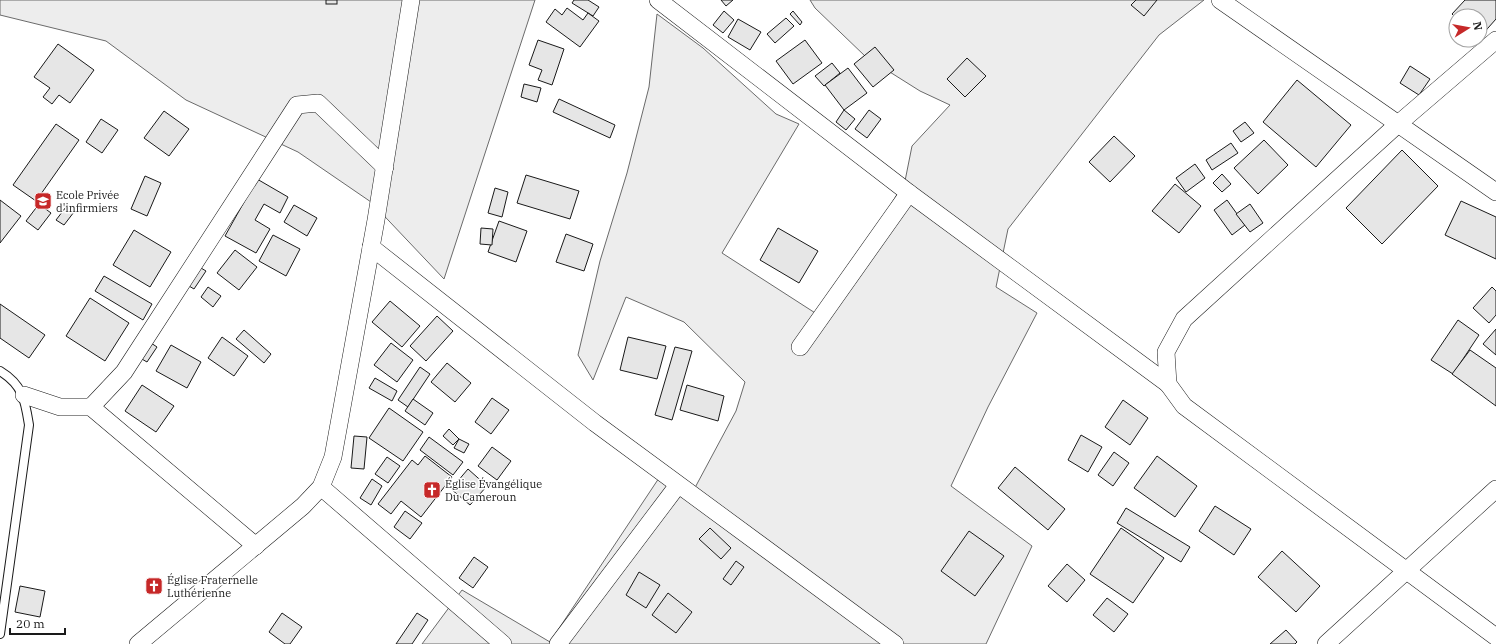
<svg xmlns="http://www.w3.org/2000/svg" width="1496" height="644" font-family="'IBM Plex Serif',serif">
<rect width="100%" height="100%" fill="#fff"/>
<g fill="#ededed" stroke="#6a6a6a">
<polygon points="0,0 535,0 444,279 371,202 298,152 186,100 106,41 0,15"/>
<polygon points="810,0 1204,0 1159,35 1008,229 996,287 1037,313 988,407 951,486 1032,546 986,644 422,644 462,590 550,642 659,478 690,497 736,411 745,382 684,322 626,297 593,380 578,355 600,261 627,173 649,87 657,14 703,48 776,114 799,124 722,253 823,318 905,181 912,146 950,105 920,91 866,57 815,8"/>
</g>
<g fill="#e6e6e6" stroke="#1a1a1a">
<rect x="326" y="0" width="11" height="4"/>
<polygon points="574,0 588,0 599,7 593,16 572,3"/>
<polygon points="721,0 733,0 726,6"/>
<polygon points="1136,0 1157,0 1144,16 1131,5"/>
<polygon points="1465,0 1496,0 1496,19 1480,37 1480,16 1456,16 1456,18 1452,14"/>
<polygon points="567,8 583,20 588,13 599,21 580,47 546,22 555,9 562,15"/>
<polygon points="724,11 734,20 723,33 713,25"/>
<polygon points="793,11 802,22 800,25 790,14"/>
<polygon points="786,18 794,26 775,43 767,34"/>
<polygon points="738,19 761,32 750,50 728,37"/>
<polygon points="538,40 564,49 552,85 538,80 542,70 529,65"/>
<polygon points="805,40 822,63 793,84 776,61"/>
<polygon points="58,44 94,70 70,103 59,95 52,104 43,97 50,88 34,77"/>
<polygon points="875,47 894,70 873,87 854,64"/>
<polygon points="967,58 986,76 965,97 947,79"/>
<polygon points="832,63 840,73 824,86 815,76"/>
<polygon points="1410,66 1430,79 1419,95 1400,83"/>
<polygon points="848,68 867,93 844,110 825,85"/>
<polygon points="1297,80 1351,125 1316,167 1263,122"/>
<polygon points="524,84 541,88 537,102 521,97"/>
<polygon points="559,99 615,125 610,138 553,112"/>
<polygon points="844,110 855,119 846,130 836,122"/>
<polygon points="869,110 881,119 867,138 855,129"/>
<polygon points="164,111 189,129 169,156 144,138"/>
<polygon points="101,119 118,130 102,153 86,142"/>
<polygon points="1245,122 1254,133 1241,142 1233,131"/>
<polygon points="56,124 79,140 36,201 13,185"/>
<polygon points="1114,136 1135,156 1110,182 1089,162"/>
<polygon points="1264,140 1288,165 1258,194 1234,168"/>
<polygon points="1231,143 1238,153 1212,170 1206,160"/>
<polygon points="1402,150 1438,186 1382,244 1346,208"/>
<polygon points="1195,164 1205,178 1186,192 1176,178"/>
<polygon points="1222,174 1231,184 1222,192 1213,183"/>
<polygon points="526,175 579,191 570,219 517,203"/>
<polygon points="145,176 161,183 147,216 131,209"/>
<polygon points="257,179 288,197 280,213 264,204 255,220 270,229 256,253 225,236"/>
<polygon points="1175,184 1201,206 1179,233 1152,211"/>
<polygon points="495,188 508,192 502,217 488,213"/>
<polygon points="0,200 21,216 0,243"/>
<polygon points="1227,200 1245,225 1232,235 1214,210"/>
<polygon points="1461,201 1496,217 1496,259 1445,235"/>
<polygon points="39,204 51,213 38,230 26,221"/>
<polygon points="1250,204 1263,223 1250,232 1236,214"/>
<polygon points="294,205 317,218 307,236 284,222"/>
<polygon points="66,207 74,212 64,225 56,220"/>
<polygon points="499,221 527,231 516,262 488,252"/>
<polygon points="481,228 493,229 492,245 480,244"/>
<polygon points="778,228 818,251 799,283 760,260"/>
<polygon points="134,230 171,252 150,287 113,265"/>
<polygon points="566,234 593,244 584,271 556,262"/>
<polygon points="273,235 300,249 286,276 259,261"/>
<polygon points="235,250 257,267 239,290 217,273"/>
<polygon points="196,265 206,271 194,289 184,283"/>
<polygon points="104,276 152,304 143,320 95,291"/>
<polygon points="208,287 221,296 213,307 201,297"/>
<polygon points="1492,287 1496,291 1496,315 1489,323 1473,308"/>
<polygon points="90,298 129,323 105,361 66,336"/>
<polygon points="390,301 420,326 402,347 372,322"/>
<polygon points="0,304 45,335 29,358 0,338"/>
<polygon points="437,316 453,331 426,361 410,346"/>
<polygon points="1458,320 1479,335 1453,374 1431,360"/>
<polygon points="1496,329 1496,355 1483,344"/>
<polygon points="244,330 271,354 264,363 236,339"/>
<polygon points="222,337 248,356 234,376 208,358"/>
<polygon points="628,337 666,346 657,379 620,370"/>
<polygon points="145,339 157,347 147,362 135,355"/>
<polygon points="391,343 413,360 397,382 374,365"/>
<polygon points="171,345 201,362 187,388 156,371"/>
<polygon points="675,347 692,351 672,420 655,415"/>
<polygon points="1470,350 1496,368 1496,406 1452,374"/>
<polygon points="447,363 471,383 455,402 431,382"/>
<polygon points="420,367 430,374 408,407 398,400"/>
<polygon points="375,378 397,391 392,401 369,388"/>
<polygon points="142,385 174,406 156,432 125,411"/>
<polygon points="687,385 724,396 718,421 680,410"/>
<polygon points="492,398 509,410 491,434 475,422"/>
<polygon points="413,399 433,413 425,425 405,411"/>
<polygon points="1123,400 1148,418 1130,445 1105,427"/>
<polygon points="389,408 423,432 403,461 369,438"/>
<polygon points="449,429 459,439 453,445 443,436"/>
<polygon points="1081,435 1102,447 1088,472 1068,460"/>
<polygon points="354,436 367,437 364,469 351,468"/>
<polygon points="429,437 463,462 453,475 420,450"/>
<polygon points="459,439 469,444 464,453 454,448"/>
<polygon points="492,447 511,461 497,480 478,466"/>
<polygon points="1114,452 1129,463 1113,486 1098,475"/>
<polygon points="425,456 452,477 421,517 401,501 391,514 378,504 412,460 418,465"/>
<polygon points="1157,456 1197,486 1175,517 1134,488"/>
<polygon points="387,457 400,466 388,483 375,474"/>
<polygon points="1015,467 1065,509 1048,530 998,488"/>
<polygon points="468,469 487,486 470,505 451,489"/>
<polygon points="372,479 382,486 371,505 360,498"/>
<polygon points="1215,506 1251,529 1234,555 1199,531"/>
<polygon points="1126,508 1190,547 1181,562 1117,523"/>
<polygon points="405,511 422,523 410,539 394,527"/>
<polygon points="710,528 731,548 721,559 699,539"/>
<polygon points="1121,528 1164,558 1133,603 1090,574"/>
<polygon points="969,531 1004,556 975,596 941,571"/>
<polygon points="1282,551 1320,586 1296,612 1258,577"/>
<polygon points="474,557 488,567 473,588 459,578"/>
<polygon points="736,561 744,567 731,585 723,579"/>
<polygon points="1067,564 1085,580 1067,602 1048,586"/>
<polygon points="639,572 660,585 646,608 626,595"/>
<polygon points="20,586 45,591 40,617 15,612"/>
<polygon points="668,593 692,612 676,633 652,615"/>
<polygon points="1107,598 1128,614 1114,632 1093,615"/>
<polygon points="282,613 302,627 290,644 285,644 269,632"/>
<polygon points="417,613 428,620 412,644 396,644"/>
<polygon points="1286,630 1297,642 1295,644 1270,644"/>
</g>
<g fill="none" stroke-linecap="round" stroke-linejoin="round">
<defs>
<path id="service" d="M0 371C23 385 25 400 29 425L0 634"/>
<g id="minor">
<polyline points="658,0 909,193 1168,384"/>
<polyline points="1220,0 1496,192"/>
<polyline points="1496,40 1398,124 1184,319 1166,352 1168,384 1184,406 1496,637"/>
<polyline points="371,247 595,423 895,644"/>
<polyline points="800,347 909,193"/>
<polyline points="24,395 60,407 91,407 256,546"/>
<polyline points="91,407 124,372 297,105 318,103 385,167"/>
<polyline points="321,487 503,644"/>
<polyline points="138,644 303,506 321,487 333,457 376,220 411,0"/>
<polyline points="558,644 678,485"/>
<polyline points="1326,644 1496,489"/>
</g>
</defs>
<use href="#service" stroke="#1a1a1a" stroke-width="10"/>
<use href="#minor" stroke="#1a1a1a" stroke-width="18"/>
<use href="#service" stroke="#fff" stroke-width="8"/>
<use href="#minor" stroke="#fff" stroke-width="17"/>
</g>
<defs>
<symbol id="school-square" viewBox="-11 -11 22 22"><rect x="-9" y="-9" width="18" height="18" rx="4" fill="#c62828" stroke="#fff"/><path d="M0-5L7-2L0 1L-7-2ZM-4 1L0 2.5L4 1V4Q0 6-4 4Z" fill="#fff"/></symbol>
<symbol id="church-square" viewBox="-11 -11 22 22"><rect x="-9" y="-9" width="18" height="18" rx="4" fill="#c62828" stroke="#fff"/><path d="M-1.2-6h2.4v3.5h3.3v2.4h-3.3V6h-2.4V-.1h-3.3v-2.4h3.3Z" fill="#fff"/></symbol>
</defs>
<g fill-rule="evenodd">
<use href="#school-square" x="33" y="191" width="20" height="20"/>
<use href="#church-square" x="422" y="480" width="20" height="20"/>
<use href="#church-square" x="144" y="576" width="20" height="20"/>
</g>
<g text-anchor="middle" stroke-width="3" stroke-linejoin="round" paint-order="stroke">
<g font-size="11" fill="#1a1a1a" stroke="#fff" text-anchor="start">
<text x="56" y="199">Ecole Privée<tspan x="56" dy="13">d'infirmiers</tspan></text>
<text x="445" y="488">Église Évangélique<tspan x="445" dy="13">Du Cameroun</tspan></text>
<text x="167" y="584">Église Fraternelle<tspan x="167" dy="13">Luthérienne</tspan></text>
</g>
</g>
<g transform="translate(1468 28) rotate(79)"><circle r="19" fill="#ffffff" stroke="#a3a3a3"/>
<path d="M0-3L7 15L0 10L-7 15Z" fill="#c62828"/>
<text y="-6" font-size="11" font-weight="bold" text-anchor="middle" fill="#1a1a1a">N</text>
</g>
<path d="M10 628v6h55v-6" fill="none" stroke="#1a1a1a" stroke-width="2"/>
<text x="16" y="628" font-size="12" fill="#1a1a1a" stroke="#ffffff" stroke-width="3" paint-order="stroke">20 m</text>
</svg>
